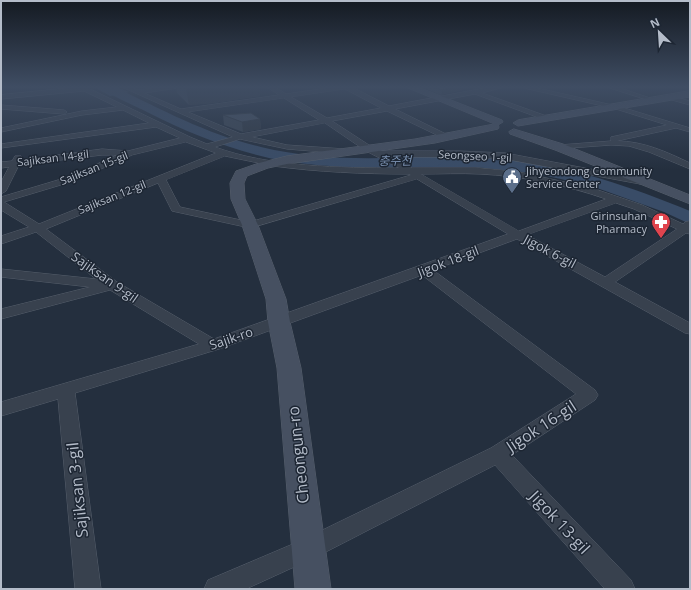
<svg xmlns="http://www.w3.org/2000/svg" width="691" height="590" font-family="'Open Sans','Noto Sans KR',sans-serif">
<rect width="100%" height="100%" fill="#242f3e"/>
<g fill="#394c67">
<polygon points="94,87 116,87 129,92 110,96"/>
<path d="M394 157C424 157 455 156 485 158 556 161 625 184 690 211V224L664 212 597 188 561 179 532 173 475 167H413Z"/>
</g>
<g fill="none" stroke-linecap="round" stroke-linejoin="round">
<path fill="#394c67" fill-rule="evenodd" d="M101 87H115C162 110 209 135 261 147 318 161 378 159 436 156L441 158 444 161 441 164 436 166C385 168 334 169 284 161 236 152 190 134 147 112 136 106 108 95 101 87Z"/>
<defs>
<g id="street">
<path d="M78 87H86L190 137 207 144 233 137 122 87H131L138 90 163 87H184L144 93 181 109 279 95 267 87H275L286 94 334 87H352L389 106 490 87H504L482 93 552 118 548 120H545L475 94 395 109 448 135 449 137 445 139 387 111 332 121 372 147 382 151H459L505 153 643 179 645 181 640 184 505 159 459 157H392L412 168H479L519 172 592 188 642 205 683 224 685 222 690 221V234L686 233 615 282 690 323V334L685 333 517 239 433 270 595 390 598 395 595 400 512 455 631 580 635 589H605L495 465 316 557 246 589H204L208 580 300 541 491 448 576 394 422 275 219 349 75 393 101 589H75L58 399 1 416V402L199 344 110 290 1 319V309L90 287 1 277V269L96 279 36 232 1 244V236L29 227 1 210V197L68 177 117 155H102L19 165 6 191 1 194V182L9 167 1 168V162L12 161 15 156H21V160L102 149 128 151 180 138 156 127 1 148V144L149 123 123 110 82 115 1 132V128L82 111 117 107 84 91 1 99V95ZM345 89 381 108 327 118 291 97ZM284 98 319 120 241 134 188 112ZM325 123 366 151 399 168C341 168 269 167 215 147L240 139 287 149 348 154 349 152 348 150 345 149 287 145 252 137ZM186 142 216 153 39 224 4 202 74 181 132 155ZM225 156C241 159 257 163 273 166 318 172 363 174 408 174L411 175 250 222 180 207 166 180ZM421 174C441 174 460 173 480 174 522 176 566 185 606 199L519 231ZM417 179 508 234 214 339 117 282 46 229 158 183 172 211 250 228ZM616 203 634 209 677 229 605 277 527 235Z"/>
<path d="M520 87H533L621 107 690 128V132L676 128 617 141C643 141 667 152 690 163V169L649 152 629 146 611 145 556 149 555 147 556 145H559L611 141V137L667 125 616 109Z"/>
<polygon points="607,87 617,87 656,100 651,101"/>
<polygon points="674,97 690,101 690,105 672,100 671,99"/>
<polygon points="1,105 64,110 67,112 64,114 1,109"/>
</g>
<g id="secondary">
<polygon points="406,87 418,87 502,120 503,122 498,125 499,127 498,129 435,143 287,164 268,168 247,176 244,183 245,199 258,225 286,299 290,322 301,368 331,589 295,589 277,368 268,322 266,299 242,225 231,199 230,183 236,171 259,163 287,156 415,139 494,124"/>
<polygon points="690,91 690,97 518,126 513,123 518,120"/>
<polygon points="514,129 563,144 690,195 690,204 555,150 510,134 509,132"/>
</g>
</defs>
<use href="#street" stroke="#565f6c" stroke-width="1"/>
<use href="#secondary" stroke="#565f6c" stroke-width="1"/>
<use href="#street" fill="#38414e" fill-rule="evenodd"/>
<use href="#secondary" fill="#465061" fill-rule="evenodd"/>
</g>
<g fill="#3b4654">
<polygon points="176,87 260,87 260,96 213,103 189,105 177,93"/>
<polygon points="421,87 466,87 465,89 441,95"/>
<polygon points="223,115 260,119 261,129 243,132 224,125"/>
</g>
<g fill="#303945">
<polygon points="204,87 260,87 260,96 213,103 189,105 186,89"/>
<polygon points="456,87 466,87 465,89 441,95 442,90"/>
<polygon points="260,119 261,129 243,132 242,122"/>
</g>
<g fill="#455162" stroke="#303945">
<polygon points="184,87 204,87 186,89"/>
<polygon points="433,87 456,87 442,90"/>
<polygon points="251,113 260,119 242,122 223,115"/>
</g>
<linearGradient id="sky" x2="0" y2="1"><stop stop-color="#141a22"/><stop offset="0.51" stop-color="#3f4d63"/><stop offset="1" stop-color="#3f4d63" stop-opacity="0"/></linearGradient>
<rect width="691" height="170" fill="url(#sky)"/>
<defs>
<symbol id="civic-pin" viewBox="-11 -11 22 30"><path d="M0 17L-7.5 6A9.5 9.5 0 1 1 7.5 6Z" fill="#5c6f8a" stroke="#1d2633"/><path d="M-.6-6.5H3V-4.5H.6V-3L4-1V1h2V6H-6V1h2V-1L-.6-3ZM-1.2 2.5V6h2.4V2.5Z" fill="#fff"/></symbol>
<symbol id="pharmacy-pin" viewBox="-11 -11 22 30"><path d="M0 17L-7.5 6A9.5 9.5 0 1 1 7.5 6Z" fill="#e0444e" stroke="#1d2633"/><path d="M-2-6h4v4h4v4h-4v4h-4v-4h-4v-4h4Z" fill="#fff"/></symbol>
</defs>
<g fill-rule="evenodd">
<use href="#civic-pin" x="501" y="166" width="22" height="30"/>
<use href="#pharmacy-pin" x="650" y="211" width="22" height="30"/>
</g>
<g text-anchor="middle" stroke-width="3" stroke-linejoin="round" paint-order="stroke">
<g font-size="11" fill="#b4bcc9" stroke="#1d2633">
<text transform="translate(475 156) rotate(3)" y="4">Seongseo 1-gil</text>
<text transform="translate(53 158) rotate(-7)" y="4">Sajiksan 14-gil</text>
<text transform="translate(94 168) rotate(-22)" y="4">Sajiksan 15-gil</text>
<text transform="translate(112 197) rotate(-22)" y="4">Sajiksan 12-gil</text>
</g>
<g font-size="11" fill="#b4bcc9" stroke="#1d2633" text-anchor="start">
<text x="526" y="175">Jihyeondong Community<tspan x="526" dy="13">Service Center</tspan></text>
<text x="647" y="220" text-anchor="end">Girinsuhan<tspan x="647" dy="13">Pharmacy</tspan></text>
</g>
<g font-size="12" font-style="italic" fill="#7c92b1" stroke="#1d2633">
<text transform="translate(395 161) rotate(-1)" y="4">충주천</text>
</g>
<g font-size="13" fill="#b4bcc9" stroke="#1d2633">
<text transform="translate(550 251) rotate(28)" y="5">Jigok 6-gil</text>
<text transform="translate(448 261) rotate(-21)" y="5">Jigok 18-gil</text>
<text transform="translate(105 277) rotate(35)" y="5">Sajiksan 9-gil</text>
<text transform="translate(231 338) rotate(-19)" y="5">Sajik-ro</text>
</g>
<g font-size="16" fill="#b4bcc9" stroke="#1d2633">
<text transform="translate(541 426) rotate(-33)" y="6">Jigok 16-gil</text>
<text transform="translate(298 455) rotate(-96)" y="6">Cheongun-ro</text>
<text transform="translate(77 490) rotate(-96)" y="6">Sajiksan 3-gil</text>
<text transform="translate(560 522) rotate(47)" y="6">Jigok 13-gil</text>
</g>
</g>
<rect width="691" height="590" fill="none" stroke="#b4bcc9" stroke-width="4"/>
<g transform="translate(659 32) rotate(335)" stroke="#1d2633" stroke-width="3" paint-order="stroke">
<path d="M0-3L7 15L0 10L-7 15Z" fill="#b4bcc9"/>
<text y="-6" font-size="11" font-weight="bold" text-anchor="middle" fill="#b4bcc9">N</text>
</g>
</svg>
